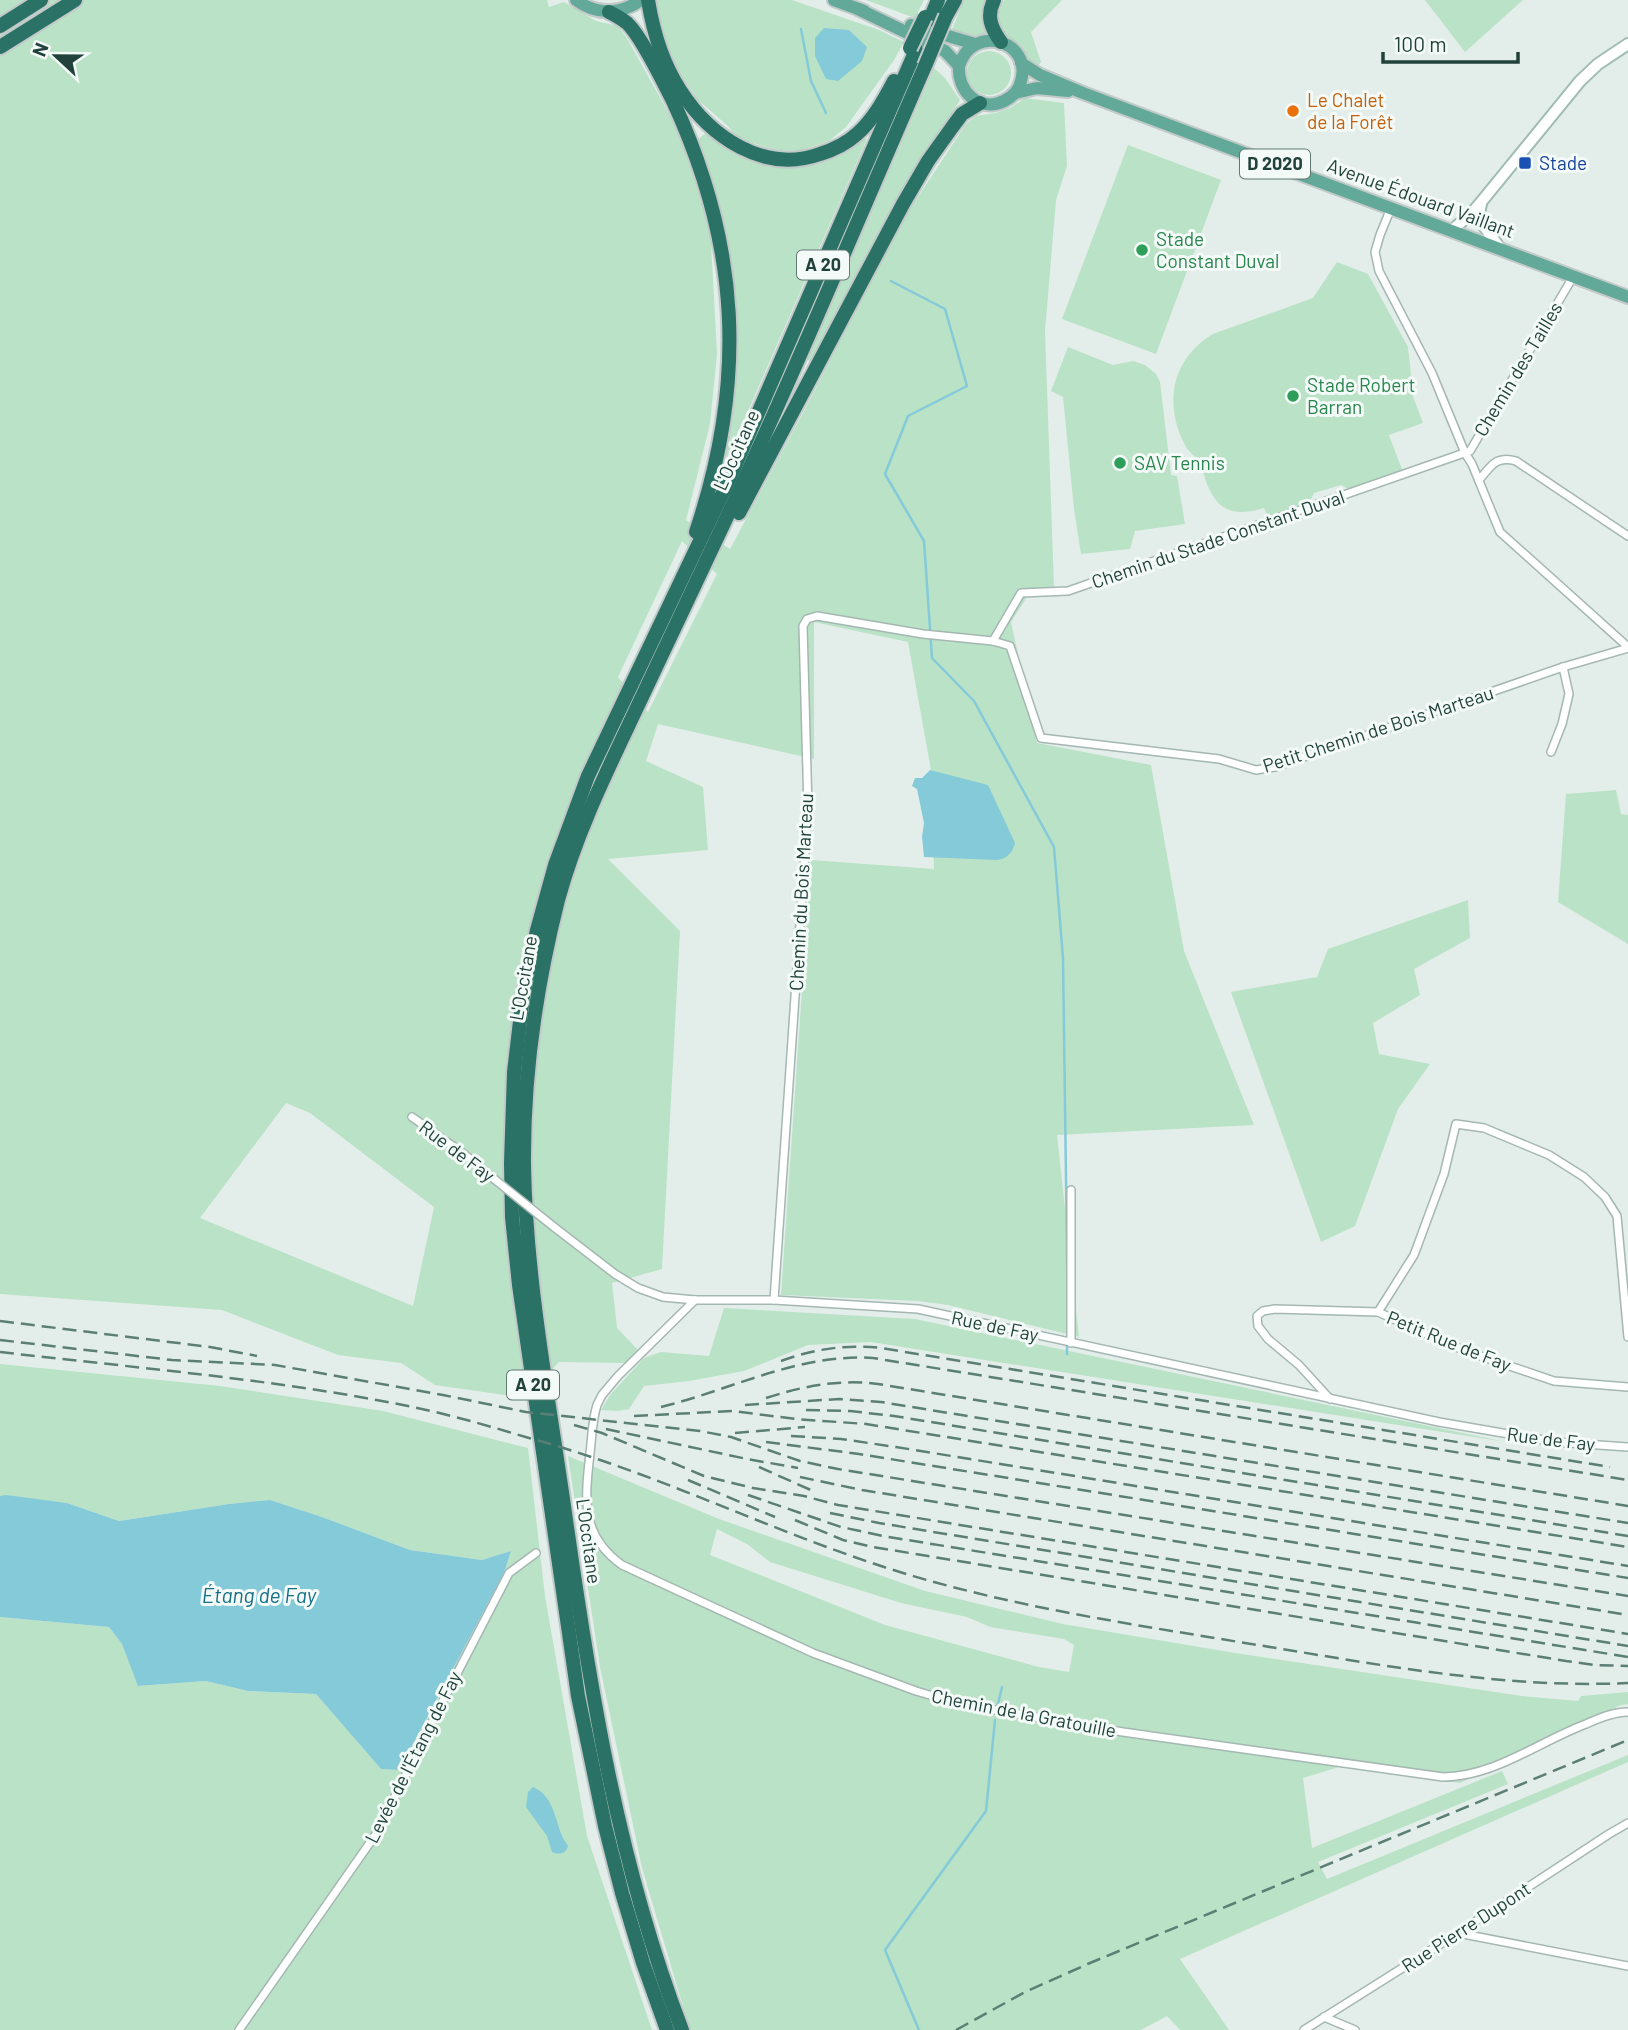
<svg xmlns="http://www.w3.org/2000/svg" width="1628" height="2030" font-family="Barlow,sans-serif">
<rect width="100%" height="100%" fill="#e3eeea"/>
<g fill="#bae2c6" fill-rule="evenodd">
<path d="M0 0H547L549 7 564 2 596 21 618 26 628 40 678 130 710 225 717 354 710 424 686 520 730 549 804 411 904 218 966 124 976 116 996 113 1010 108 1025 98 1064 103 1067 166 1056 200 1045 331 1054 588 1027 597 1011 622 1037 743 1151 765 1184 951 1254 1125 1057 1135 1079 1337 948 1305 918 1301 781 1295 811 860 934 869 931 770 908 642 814 622V759L658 724 646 761 703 787 708 850 608 859 680 931 662 1269 612 1283 617 1328 639 1351 627 1363 559 1362 526 1398 435 1385 401 1363 338 1355 222 1310 0 1294ZM682 541 717 574 648 712 618 677ZM286 1103 310 1113 434 1207 413 1306 200 1218Z"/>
<polygon points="655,0 792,0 879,30 904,42 894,60 846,127 829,141 803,150 778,151 737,138 728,126 698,100 675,66 663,40"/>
<polygon points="866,0 924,0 915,18"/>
<polygon points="964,0 989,0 989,33 969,40 951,32"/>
<polygon points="1004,0 1062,0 1031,32 1041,62 1037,67 1001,34 996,17"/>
<polygon points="1425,0 1523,0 1465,52"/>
<circle cx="989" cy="73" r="22"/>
<polygon points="934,68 945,78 960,100 914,173 812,363 807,359"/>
<polygon points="706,133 734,154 753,162 777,167 827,161 862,138 867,139 727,459 725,450 730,281 720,209 698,139"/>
<polygon points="1128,145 1221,180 1156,354 1062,319"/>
<path d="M1337 262 1368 274 1408 347 1411 374 1409 386 1423 423 1389 435 1403 472 1351 490 1341 485 1314 493 1309 503 1268 517 1264 508C1237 516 1219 514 1207 484 1204 476 1202 466 1197 459 1194 455 1189 452 1186 447 1163 405 1171 359 1213 334L1313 298Z"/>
<polygon points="1068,347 1113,365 1133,361 1145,365 1156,374 1160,382 1171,475 1177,476 1185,524 1135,531 1130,549 1081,554 1074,509 1063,397 1051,391"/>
<polygon points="1616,790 1621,814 1628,815 1628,944 1558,902 1566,794"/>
<polygon points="1468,900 1470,938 1414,969 1420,995 1373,1023 1379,1054 1430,1064 1398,1109 1355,1226 1321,1242 1231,992 1317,977 1328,949"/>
<polygon points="724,1308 915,1319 1506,1442 871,1342 808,1345 744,1371 689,1381 644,1386 629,1409 618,1411 601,1410 610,1395 644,1358 661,1352 709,1356"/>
<polygon points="0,1364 220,1386 383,1411 528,1448 545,1596 587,1836 652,2030 0,2030 0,1617 109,1627 122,1644 139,1686 206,1681 248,1691 316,1694 381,1769 399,1770 504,1573 511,1551 482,1560 410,1550 322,1517 270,1500 229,1504 119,1521 67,1503 0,1496"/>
<path d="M568 1456 719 1519 925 1591 1063 1624 1235 1653 1522 1696 1578 1701 1581 1696 1628 1692V1704L1621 1705 1460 1783 1339 1767 1303 1778 1312 1848 1502 1771 1508 1784 1318 1862 1327 1879 1628 1755V1762L1180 1959 1229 2030H1180L1167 2016 1141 2030H690L642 1868 600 1667ZM717 1529 747 1544 770 1562 901 1603 967 1617 990 1627 1064 1639 1074 1645 1069 1672 1039 1667 885 1625 710 1555Z"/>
</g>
<g fill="#85cad9">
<polygon points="824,28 849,30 867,47 862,61 838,81 826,79 815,56 815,38"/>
<path d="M930 770 988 785 1015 843C1013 852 1007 859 997 860L924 857 922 837 924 823 917 789 912 786 915 778H922Z"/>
<polygon points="6,1495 67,1503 119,1521 229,1504 270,1500 322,1517 410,1550 482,1560 511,1551 504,1573 399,1770 381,1769 316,1694 248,1691 206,1681 138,1686 122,1644 109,1627 0,1617 0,1496"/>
<path d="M533 1787C553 1795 555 1819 562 1836 563 1839 566 1842 568 1846 566 1854 559 1855 552 1852L547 1836 526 1807 528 1792Z"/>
</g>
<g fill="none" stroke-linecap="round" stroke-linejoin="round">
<g stroke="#85cad9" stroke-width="2.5">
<polyline points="801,29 811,81 826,113"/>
<polyline points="891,281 945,309 967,386 908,416 885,474 924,541 932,658 974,701 1054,847 1063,958 1068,1326"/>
<polyline points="1067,1354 1067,1345"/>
<polyline points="997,1708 1002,1687"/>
<polyline points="919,2030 885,1950 986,1811 995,1720"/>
</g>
<defs>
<g id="street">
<polyline points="1391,208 1380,235 1375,252 1379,271 1432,373 1465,453 1472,464 1500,532 1628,647"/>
<path d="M1479 480C1491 466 1496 455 1516 461L1628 536"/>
<polyline points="993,641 1021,593 1068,591 1470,451 1573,277"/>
<polyline points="1551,752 1562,724 1569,694 1563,667"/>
<polyline points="412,1117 464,1154 493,1178"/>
<polyline points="1071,1190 1071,1343"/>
<polyline points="554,1227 615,1274 638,1288 663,1297 695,1300 774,1300 918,1309 1439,1422 1555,1442 1628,1447"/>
<path d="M695 1300 618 1376 602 1395 597 1405C592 1420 592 1438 590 1453 585 1499 580 1535 622 1565L813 1653 916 1691 960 1704 1123 1732 1443 1777C1496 1776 1538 1742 1586 1724 1599 1718 1613 1712 1628 1712"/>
<polyline points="774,1300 808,809 803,626 807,619 817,616 923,634 993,641 1010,646 1041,738 1219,759 1256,770 1275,767 1563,667 1628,648"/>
<polyline points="1378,1312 1414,1255 1444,1174 1456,1124 1484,1128 1549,1155 1584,1177 1605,1197 1617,1216 1628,1337"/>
<polyline points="1330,1399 1299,1365 1268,1339 1258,1326 1257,1316 1263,1311 1275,1309 1378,1312 1463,1350 1554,1381 1628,1387"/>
<polyline points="1458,1933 1628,1966"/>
<polyline points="1324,2017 1355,2030"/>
<polyline points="239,2030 376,1834 449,1689 509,1573 536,1553"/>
<polyline points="1304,2030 1458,1933 1609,1834 1628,1823"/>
</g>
<g id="secondary">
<polyline points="1481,204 1478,218 1499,247"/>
<polyline points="1452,230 1471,214 1482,201 1580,81 1598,64 1628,44"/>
</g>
<g id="primary">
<path d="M576 0C596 15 620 15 641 0"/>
<polyline points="834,0 864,11"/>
<path d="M858 9 945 51 959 66C957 91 979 113 1004 101 1012 97 1019 90 1021 81 1033 41 973 22 959 66"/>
<polyline points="911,25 975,44"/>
<polyline points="1021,63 1040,75 1083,93 1628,297"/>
<polyline points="1015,93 1037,88 1068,91"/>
</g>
<g id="highway">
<path d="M648 0C653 31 663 64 680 90 710 137 764 174 820 154 833 150 847 143 857 134 873 120 884 100 894 81"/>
<path d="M994 0C986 16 991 28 1001 42"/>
<path d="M609 12C615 15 622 19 627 23 642 37 663 82 673 101 740 246 747 380 696 532"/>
<polyline points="946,16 955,0"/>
<polyline points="930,19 938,0"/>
<polyline points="0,26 41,0"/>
<polyline points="0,47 75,0"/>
<polyline points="739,513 903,204 928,161 953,126 962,114 980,103"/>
<polyline points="667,2030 643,1963 622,1893 605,1826 578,1696 519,1285 512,1217 511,1163 514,1072 523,996 537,930 555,865 588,776 729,480 916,50"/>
<path d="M682 2030C617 1861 589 1684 564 1506 548 1394 526 1279 524 1166 523 1077 536 987 558 900 575 837 604 777 632 718 660 658 688 599 716 540 790 384 856 224 925 66"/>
</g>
</defs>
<use href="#street" stroke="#a5b7b2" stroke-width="10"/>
<use href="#secondary" stroke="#a0bcb3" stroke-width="14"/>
<use href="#primary" stroke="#c1cac8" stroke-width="16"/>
<use href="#highway" stroke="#c1cac8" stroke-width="18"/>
<use href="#street" stroke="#fff" stroke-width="7"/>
<use href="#secondary" stroke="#fff" stroke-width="10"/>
<use href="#primary" stroke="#63a999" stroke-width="12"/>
<use href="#highway" stroke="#297265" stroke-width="14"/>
<g stroke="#5b7e75" stroke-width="2.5" stroke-dasharray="14 7" stroke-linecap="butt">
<polyline points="0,1321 210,1347 257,1356"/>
<polyline points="0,1340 172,1360 275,1365 443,1395 526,1412 700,1431 731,1437 800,1461 838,1469 1628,1596"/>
<path d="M0 1352C136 1368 274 1379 408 1406 448 1414 489 1426 529 1438 651 1471 764 1528 884 1567 1001 1605 1124 1623 1245 1643 1371 1663 1500 1689 1628 1683"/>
<path d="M781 1361C814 1349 846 1344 881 1348L1610 1467"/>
<path d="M766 1398C804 1386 838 1379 878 1384L1628 1506"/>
<polyline points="745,1405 839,1399 881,1402 1628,1523"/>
<path d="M661 1407C731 1390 799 1353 873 1358L1628 1480"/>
<polyline points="806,1410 850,1411 894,1416 1628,1536"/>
<polyline points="634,1416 732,1411 796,1419 866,1424 1628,1547"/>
<polyline points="574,1425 602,1433 704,1476 753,1488 804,1496 838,1505 1628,1634"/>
<polyline points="606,1429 747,1459 798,1468"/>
<polyline points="735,1433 805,1427"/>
<polyline points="791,1436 841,1439 896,1447 1628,1566"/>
<polyline points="766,1442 859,1454 1628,1578"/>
<polyline points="759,1467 813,1491"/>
<polyline points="800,1477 862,1490 1628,1615"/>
<polyline points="688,1480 775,1517"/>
<polyline points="748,1495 841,1527 883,1536 1628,1657"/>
<polyline points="830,1513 879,1523 1628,1646"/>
<polyline points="795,1520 843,1540 873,1547 1566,1661 1595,1665 1628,1666"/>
<polyline points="956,2030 1025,1992 1090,1963 1628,1740"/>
</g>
<defs>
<polyline id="street-bridge" points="493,1178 554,1227"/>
<g id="highway-bridge">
<polyline points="910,48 925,17"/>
<polyline points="925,66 946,16"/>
</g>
</defs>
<use href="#street-bridge" stroke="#a5b7b2" stroke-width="10" stroke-linecap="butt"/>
<use href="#highway-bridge" stroke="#c1cac8" stroke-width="18" stroke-linecap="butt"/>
<use href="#street-bridge" stroke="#fff" stroke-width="7"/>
<use href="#highway-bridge" stroke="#297265" stroke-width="14"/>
</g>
<circle fill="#e8710a" stroke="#f4faf7" stroke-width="2.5" cx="1293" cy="111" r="7"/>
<rect fill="#1a4fb4" stroke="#f4faf7" stroke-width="2.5" x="1518" y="156" width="14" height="14" rx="3.5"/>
<g fill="#2e9e5b" stroke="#f4faf7" stroke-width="2.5">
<circle cx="1142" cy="250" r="7"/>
<circle cx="1293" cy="396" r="7"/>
<circle cx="1120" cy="463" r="7"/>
</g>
<g text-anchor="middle" stroke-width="6" stroke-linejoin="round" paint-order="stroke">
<g fill="#f4faf7" stroke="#607973" stroke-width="2">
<rect x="1240" y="149.5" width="70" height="29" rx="5"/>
<rect x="797" y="250.5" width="52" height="29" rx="5"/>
<rect x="507" y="1370.5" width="52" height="29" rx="5"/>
</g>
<g font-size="18" font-weight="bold" fill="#20423a">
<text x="1275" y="170">D 2020</text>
<text x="823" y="271">A 20</text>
<text x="533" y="1391">A 20</text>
</g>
<g font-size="19" fill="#c56008" stroke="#f4faf7" text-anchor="start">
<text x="1307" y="107">Le Chalet<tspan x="1307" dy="22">de la Forêt</tspan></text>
</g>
<g font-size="19" fill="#164399" stroke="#f4faf7" text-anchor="start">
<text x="1539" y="170">Stade</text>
</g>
<g font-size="19" fill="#20423a" stroke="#f4faf7">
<text transform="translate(1421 198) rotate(20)" y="7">Avenue Édouard Vaillant</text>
<text transform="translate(1518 369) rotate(-59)" y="7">Chemin des Tailles</text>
<text transform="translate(736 450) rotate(-66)" y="7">L'Occitane</text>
<text transform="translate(1218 539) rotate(-19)" y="7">Chemin du Stade Constant Duval</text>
<text transform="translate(1378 729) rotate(-18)" y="7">Petit Chemin de Bois Marteau</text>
<text transform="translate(801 892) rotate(-87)" y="7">Chemin du Bois Marteau</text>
<text transform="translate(523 978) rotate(-80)" y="7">L'Occitane</text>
<text transform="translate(457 1151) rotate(37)" y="7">Rue de Fay</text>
<text transform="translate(995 1326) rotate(12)" y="7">Rue de Fay</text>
<text transform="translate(1449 1341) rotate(22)" y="7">Petit Rue de Fay</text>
<text transform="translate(1551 1439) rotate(7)" y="7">Rue de Fay</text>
<text transform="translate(589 1541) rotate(82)" y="7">L'Occitane</text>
<text transform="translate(1024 1713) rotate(11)" y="7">Chemin de la Gratouille</text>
<text transform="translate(413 1757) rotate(-63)" y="7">Levée de l'Étang de Fay</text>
<text transform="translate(1466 1927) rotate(-33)" y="7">Rue Pierre Dupont</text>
</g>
<g font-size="19" fill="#27864d" stroke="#f4faf7" text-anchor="start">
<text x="1156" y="246">Stade<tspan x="1156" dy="22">Constant Duval</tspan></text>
<text x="1307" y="392">Stade Robert<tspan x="1307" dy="22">Barran</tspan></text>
<text x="1134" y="470">SAV Tennis</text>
</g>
<g font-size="21" font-style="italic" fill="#136f86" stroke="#f4faf7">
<text x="259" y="1603">Étang de Fay</text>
</g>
</g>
<g transform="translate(56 56) rotate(292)" stroke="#f4faf7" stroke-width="5" paint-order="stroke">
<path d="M0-5L12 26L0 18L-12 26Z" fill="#20423a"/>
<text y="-10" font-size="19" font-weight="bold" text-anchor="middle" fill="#20423a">N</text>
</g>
<path d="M1383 52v10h135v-10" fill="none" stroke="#20423a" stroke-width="3.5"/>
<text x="1394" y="52" font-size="21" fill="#20423a" stroke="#f4faf7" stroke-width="5" paint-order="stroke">100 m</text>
</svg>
